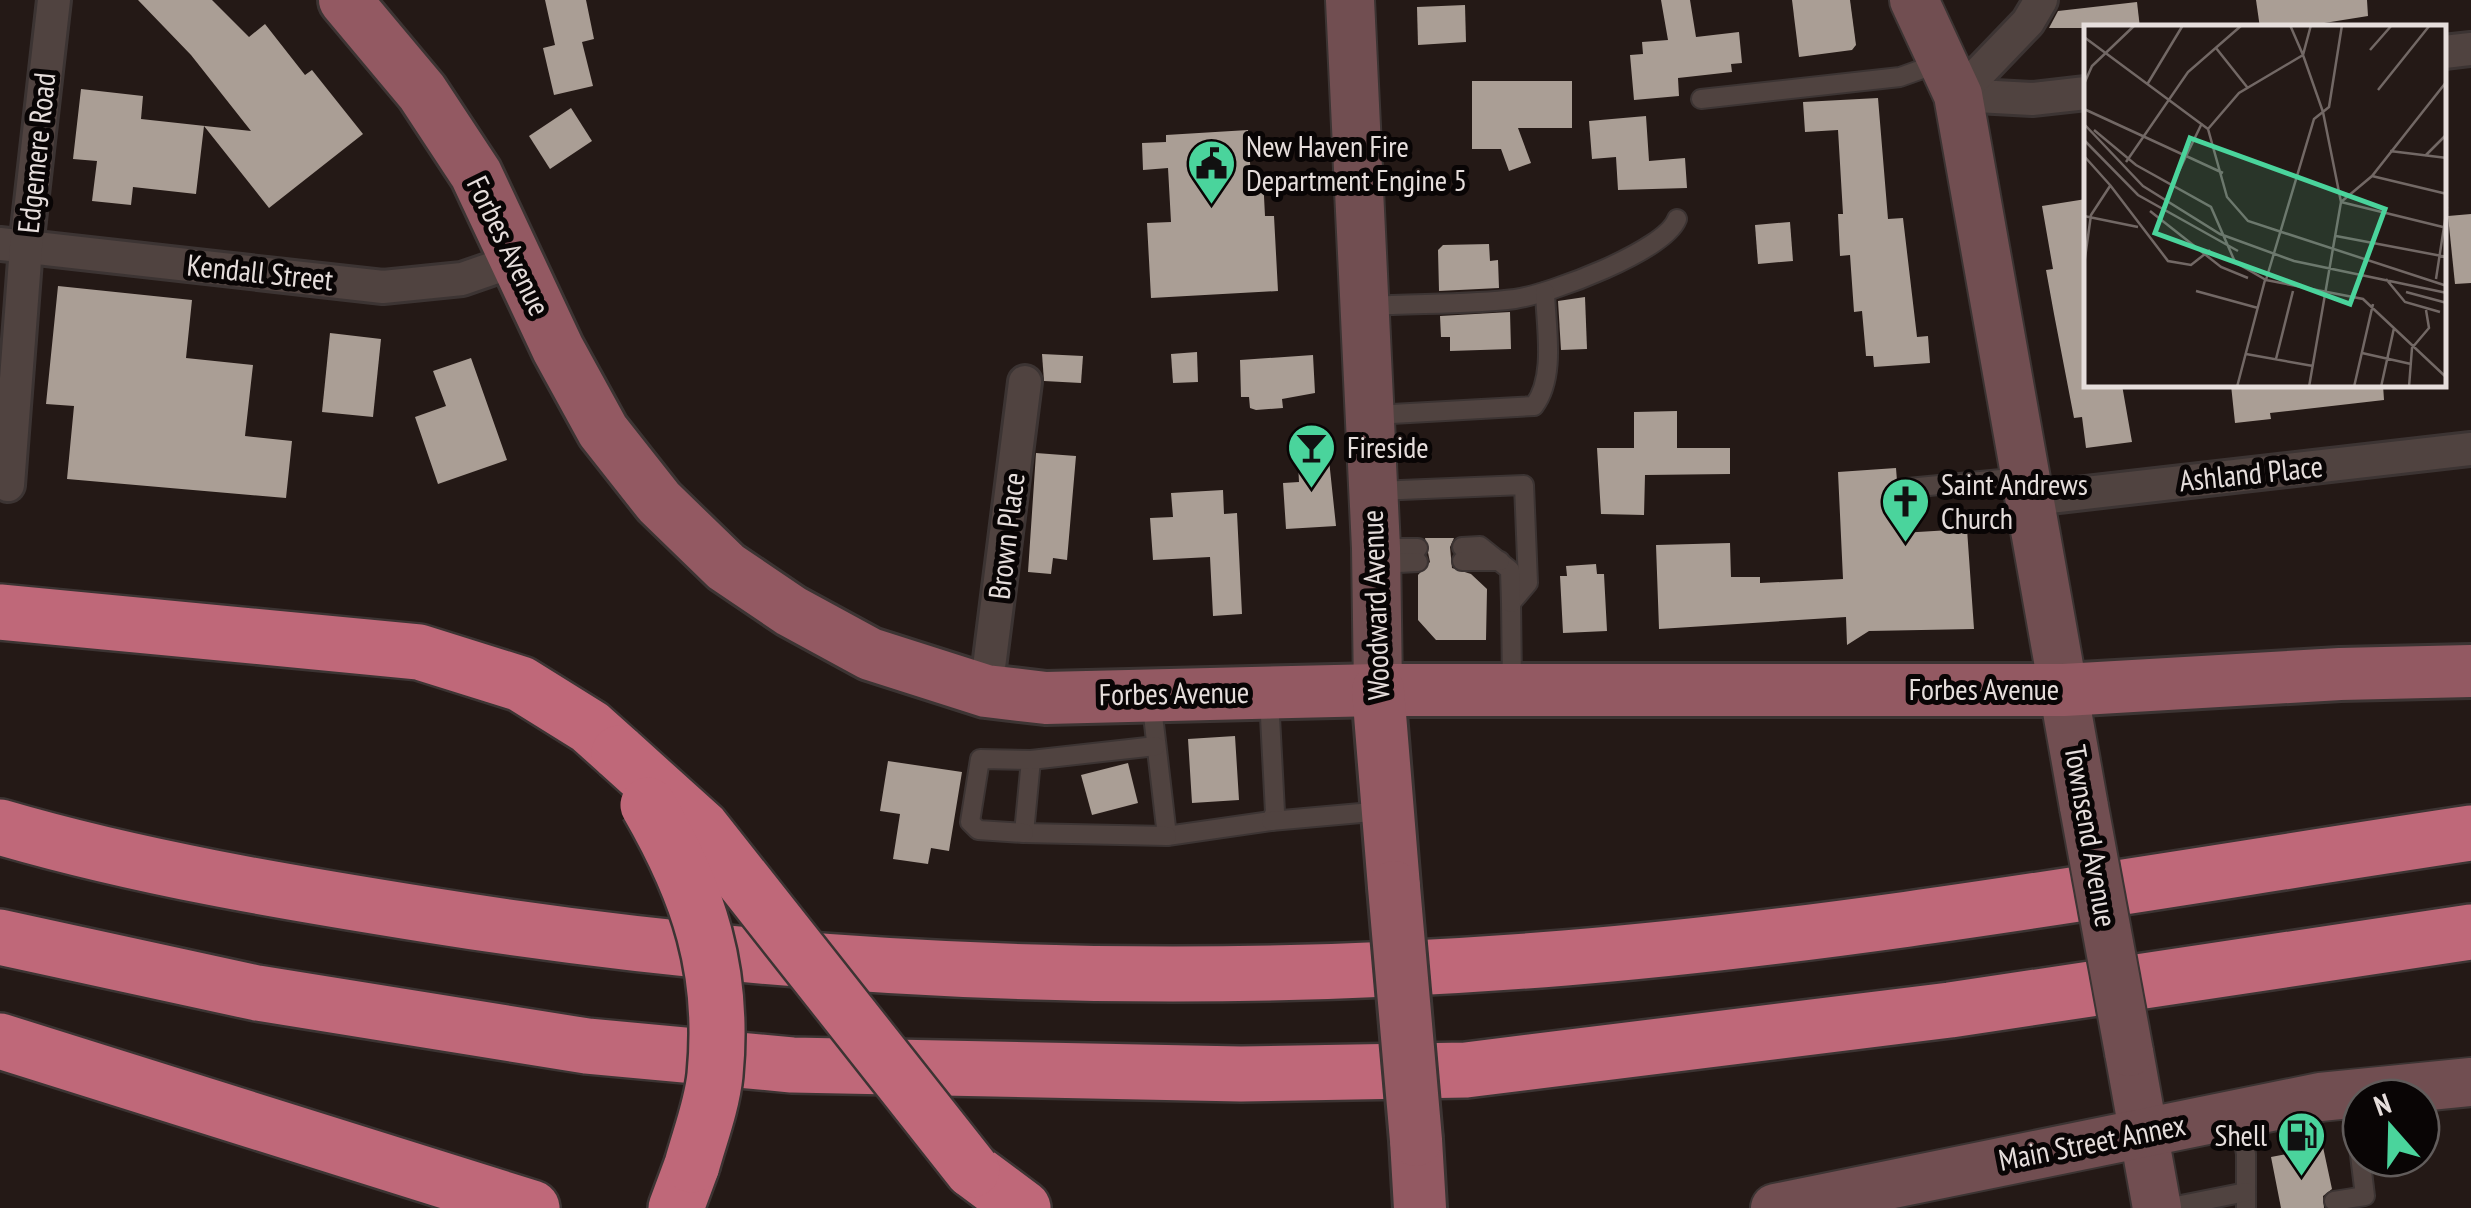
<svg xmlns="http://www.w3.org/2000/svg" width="2471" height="1208" font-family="'PT Sans Narrow',sans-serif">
<rect width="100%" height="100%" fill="#241916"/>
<g fill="#aa9e95">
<polygon points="138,0 212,0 249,37 265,24 305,75 312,70 363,134 269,208 204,126 196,194 133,187 131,205 92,201 97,161 73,159 81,89 143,96 141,119 251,131 191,55"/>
<polygon points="545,0 586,0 594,39 582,42 593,86 554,95 543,48 555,45"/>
<polygon points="1661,0 1690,0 1696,37 1739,32 1742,63 1731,64 1732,72 1678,78 1679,96 1634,100 1630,55 1643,54 1642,42 1668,40"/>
<polygon points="1792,0 1850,0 1856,45 1852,50 1799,57"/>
<polygon points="2256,0 2367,0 2368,16 2293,28 2260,28"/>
<polygon points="2137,2 2140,28 2049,28 2058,11"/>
<polygon points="1465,5 1466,42 1418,45 1417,7"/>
<polygon points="1472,81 1572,81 1572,128 1518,128 1531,163 1509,171 1501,149 1472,149"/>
<polygon points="1878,98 1888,219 1903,218 1917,337 1928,336 1930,363 1874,367 1873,356 1866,356 1862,311 1854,312 1850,255 1840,256 1838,214 1843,214 1838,130 1805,132 1803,102"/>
<polygon points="571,108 592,141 550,169 529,136"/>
<polygon points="1646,116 1649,161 1685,158 1687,188 1618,190 1616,157 1592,159 1589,121"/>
<polygon points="1248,130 1251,178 1263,177 1265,216 1274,216 1278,291 1151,298 1147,223 1171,222 1168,168 1143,170 1142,143 1166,142 1166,135"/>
<polygon points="2086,199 2086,385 2122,385 2132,442 2086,448 2082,417 2074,418 2054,314 2046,270 2053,269 2042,206"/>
<polygon points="2471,214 2471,283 2455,284 2448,216"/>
<polygon points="1790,222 1793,261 1758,264 1755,225"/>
<polygon points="1489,244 1490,261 1498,260 1499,288 1439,291 1438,250 1443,245"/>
<polygon points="58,286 192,300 186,358 253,365 245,436 292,441 286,498 67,479 74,406 46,404"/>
<polygon points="1585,297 1587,349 1561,350 1558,301"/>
<polygon points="1510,312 1511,349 1450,351 1450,337 1441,337 1440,316"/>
<polygon points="330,333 381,339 373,417 322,412"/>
<polygon points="1197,352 1198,382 1173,383 1171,354"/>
<polygon points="1042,354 1083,356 1081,383 1044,381"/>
<polygon points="1313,355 1315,393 1282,399 1283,408 1256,410 1250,408 1249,397 1241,397 1240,360"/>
<polygon points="471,358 507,460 438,484 415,417 446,406 433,371"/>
<polygon points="2231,385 2383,385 2384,400 2270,413 2271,419 2235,423"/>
<polygon points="1677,411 1677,448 1730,448 1730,474 1645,475 1644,515 1601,514 1597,448 1634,448 1634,412"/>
<polygon points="1036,453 1076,456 1067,560 1053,558 1051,574 1028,572"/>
<polygon points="1329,460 1336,526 1286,529 1283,483 1299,482 1298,462"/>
<polygon points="1896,468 1901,533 1967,529 1974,629 1869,631 1847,645 1846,617 1659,629 1656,545 1730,543 1731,577 1760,577 1760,583 1843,579 1838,472"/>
<polygon points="1223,490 1224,514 1237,513 1242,614 1213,616 1210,557 1153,560 1150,518 1173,517 1171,493"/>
<polygon points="1425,538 1454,538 1450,547 1452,568 1471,574 1487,589 1486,640 1436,640 1418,620 1418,575 1430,562"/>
<polygon points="1596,564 1597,574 1604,574 1607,631 1563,633 1560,576 1567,576 1566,566"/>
<polygon points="1235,736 1239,800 1192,803 1188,739"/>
<polygon points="888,761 962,772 949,851 931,848 928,864 893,859 900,814 880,811"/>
<polygon points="1128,763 1138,803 1092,815 1081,775"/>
<polygon points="2323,1147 2332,1189 2323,1196 2324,1208 2281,1208 2271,1157"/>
</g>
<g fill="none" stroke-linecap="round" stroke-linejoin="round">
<defs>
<g id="service">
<polyline points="1701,99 1900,77 1942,62"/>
<path d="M1369 306C1417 303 1467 305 1515 299 1550 294 1665 251 1677 219"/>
<path d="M1374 415 1534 406C1556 377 1546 327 1545 292"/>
<polyline points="1908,488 2022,477"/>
<polyline points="1376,491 1524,485 1528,583 1511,603 1512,684"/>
<polyline points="1462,547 1480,546 1510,570 1511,603"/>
<polyline points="1379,548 1418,548"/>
<polyline points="1462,561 1500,561"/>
<polyline points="1379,564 1418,562"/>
<polyline points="1151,698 1167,836 1271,821 1275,812 1269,698"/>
<polyline points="1031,760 1024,833 1167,836"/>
<polyline points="1271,821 1383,811"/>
<polyline points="1024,833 978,830 970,822 980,759 1031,760 1156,746"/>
<polyline points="2239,1114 2246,1154 2246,1208"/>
<polyline points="2334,1201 2365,1196 2353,1098"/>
<polyline points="2166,1208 2246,1192"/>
</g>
<g id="minor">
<polyline points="2444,52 2471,49"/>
<polyline points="1958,95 2032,99 2086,93"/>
<polyline points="1958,95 2028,22 2041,0"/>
<polyline points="0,244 383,287 462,279 517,260"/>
<polyline points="8,485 26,247 54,0"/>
<polyline points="2032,499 2471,449"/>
<polyline points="986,691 1025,382"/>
</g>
<g id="secondary">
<polyline points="1350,0 1376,548 1378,690"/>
<polyline points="1914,0 1958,95 2084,807"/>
<polyline points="2129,1052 2157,1208"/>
<polyline points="1775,1208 2320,1097 2471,1082"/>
</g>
<g id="primary">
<polyline points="345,0 422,92 476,174 558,349 603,431 659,502 726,567 791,611 870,654 986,691 1046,698 1378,690 2064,690 2340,674 2471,671"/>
<polyline points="1378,690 1394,887"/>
<polyline points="1416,1140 1420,1208"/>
</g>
<g id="motorway">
<polyline points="0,612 419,652 521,684 590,727 619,753"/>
<path d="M0 827C140 868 285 892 429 915 804 975 1186 989 1565 958 1869 933 2170 878 2471 833"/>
<polyline points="0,937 257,993 587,1046 792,1065 1241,1074 1466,1070 1950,1010 2471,932"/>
<polyline points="0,1041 532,1208"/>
<polyline points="972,1170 1023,1208"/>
<polyline points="676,1208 692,1165"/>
</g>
</defs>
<use href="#service" stroke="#3c3433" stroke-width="22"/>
<use href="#minor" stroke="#3c3433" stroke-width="38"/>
<use href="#secondary" stroke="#3c3433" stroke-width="52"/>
<use href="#primary" stroke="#3c3433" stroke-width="58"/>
<use href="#motorway" stroke="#3c3433" stroke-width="60"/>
<use href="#service" stroke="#504340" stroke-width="18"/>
<use href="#minor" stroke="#504340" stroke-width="32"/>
<use href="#secondary" stroke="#714e51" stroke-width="48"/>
<use href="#primary" stroke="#935962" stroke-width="52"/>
<use href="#motorway" stroke="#bf6879" stroke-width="55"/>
<defs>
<polyline id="secondary-bridge" points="2084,807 2129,1052"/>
<polyline id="primary-bridge" points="1394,887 1416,1140"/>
<g id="motorway-bridge">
<polyline points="619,753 702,828 972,1170"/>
<path d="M648 805C699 893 725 971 715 1075 712 1105 700 1136 692 1165"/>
</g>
</defs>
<use href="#secondary-bridge" stroke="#3c3433" stroke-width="52" stroke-linecap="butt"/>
<use href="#primary-bridge" stroke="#3c3433" stroke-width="58" stroke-linecap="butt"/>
<use href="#motorway-bridge" stroke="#3c3433" stroke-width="60" stroke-linecap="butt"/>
<use href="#secondary-bridge" stroke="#714e51" stroke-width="48"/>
<use href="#primary-bridge" stroke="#935962" stroke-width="52"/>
<use href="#motorway-bridge" stroke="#bf6879" stroke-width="55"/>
</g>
<defs>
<symbol id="civic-pin" viewBox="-11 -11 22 30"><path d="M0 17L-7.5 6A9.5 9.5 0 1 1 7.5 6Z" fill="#4ad49c" stroke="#090505"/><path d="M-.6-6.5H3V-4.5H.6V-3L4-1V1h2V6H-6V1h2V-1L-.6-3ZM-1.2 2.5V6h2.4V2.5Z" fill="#111"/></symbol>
<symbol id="bar-pin" viewBox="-11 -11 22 30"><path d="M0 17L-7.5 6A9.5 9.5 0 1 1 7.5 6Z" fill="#4ad49c" stroke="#090505"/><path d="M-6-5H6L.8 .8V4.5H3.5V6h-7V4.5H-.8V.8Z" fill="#111"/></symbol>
<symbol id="church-pin" viewBox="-11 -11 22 30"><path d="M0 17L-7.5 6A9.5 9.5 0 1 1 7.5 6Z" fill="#4ad49c" stroke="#090505"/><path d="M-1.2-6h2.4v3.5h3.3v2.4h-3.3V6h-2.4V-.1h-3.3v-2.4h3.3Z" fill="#111"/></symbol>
<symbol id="fuel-pin" viewBox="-11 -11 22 30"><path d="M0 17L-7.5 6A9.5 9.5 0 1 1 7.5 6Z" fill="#4ad49c" stroke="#090505"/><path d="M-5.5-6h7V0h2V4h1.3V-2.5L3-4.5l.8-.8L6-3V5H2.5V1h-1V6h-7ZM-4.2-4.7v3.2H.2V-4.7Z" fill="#111"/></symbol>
</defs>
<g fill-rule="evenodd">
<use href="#civic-pin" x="1184" y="136" width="55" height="75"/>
<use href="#bar-pin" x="1284" y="420" width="55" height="75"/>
<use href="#church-pin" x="1878" y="474" width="55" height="75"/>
<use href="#fuel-pin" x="2274" y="1108" width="55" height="75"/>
</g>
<g text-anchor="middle" stroke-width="10" stroke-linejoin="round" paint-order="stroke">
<g font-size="30" fill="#e6dedc" stroke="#090505" text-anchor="start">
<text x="1246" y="157">New Haven Fire<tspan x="1246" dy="34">Department Engine 5</tspan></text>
<text x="1347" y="458">Fireside</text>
<text x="1941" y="495">Saint Andrews<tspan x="1941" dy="34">Church</tspan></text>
<text x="2267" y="1146" text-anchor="end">Shell</text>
</g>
<g font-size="30" fill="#e6dedc" stroke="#090505">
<text transform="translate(37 153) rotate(-84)" y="10">Edgemere Road</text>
<text transform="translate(508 246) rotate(64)" y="10">Forbes Avenue</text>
<text transform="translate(260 273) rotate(6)" y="10">Kendall Street</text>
<text transform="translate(2251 474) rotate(-6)" y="10">Ashland Place</text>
<text transform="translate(1007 536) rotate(-83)" y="10">Brown Place</text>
<text transform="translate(1376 605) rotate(-92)" y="10">Woodward Avenue</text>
<text x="1984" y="700">Forbes Avenue</text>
<text transform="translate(1174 694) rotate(-1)" y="10">Forbes Avenue</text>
<text transform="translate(2090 836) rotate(80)" y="10">Townsend Avenue</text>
<text transform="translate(2092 1143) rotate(-11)" y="10">Main Street Annex</text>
</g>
</g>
<g transform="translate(2084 25)">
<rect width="362" height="362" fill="#241916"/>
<path fill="none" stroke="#726865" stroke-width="2.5" d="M258 0 245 82 230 94 182 255 279 274 363 353M0 12 124 104 143 172 164 196 363 261M132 23 163 62M286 25 308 0M64 58 99 0M0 59 8 41 51 0M294 65 346 0M0 84 139 148M0 99 59 161 136 209 210 236 363 268M124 104 155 68 219 30 206 0M10 105 52 140 127 182 151 237 182 255M0 115 54 170 154 226M306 126 363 133M0 131 26 160M341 131 363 109M42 137 104 47 158 0M288 151 363 169M92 152 118 98M26 160 84 236 107 240 126 225M257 177 288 151 363 56M257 177 363 203M66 186 137 242 164 253M0 191 54 202M252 211 363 232M0 240 7 190 26 161M302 254 321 277 356 287M352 254 363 182M112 266 174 283M322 267 363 278M278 328 327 339M162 329 229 341M192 334 209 266M153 362 181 255M225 362 257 177 239 87 219 30 227 0M270 362 289 279M297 362 310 303M325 362 328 323 345 303 342 285"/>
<path fill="#4ad49c" fill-opacity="0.15" stroke="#4ad49c" stroke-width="5" d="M106 113 301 184 266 279 71 208Z"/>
<rect width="362" height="362" fill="none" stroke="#e6dedc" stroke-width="5"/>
</g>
<g transform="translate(2391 1128) rotate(340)"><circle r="48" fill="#090505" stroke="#615c5b" stroke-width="2.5"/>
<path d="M0-8L18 38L0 25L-18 38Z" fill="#4ad49c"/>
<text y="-15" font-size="28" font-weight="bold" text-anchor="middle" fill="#e6dedc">N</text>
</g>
</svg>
